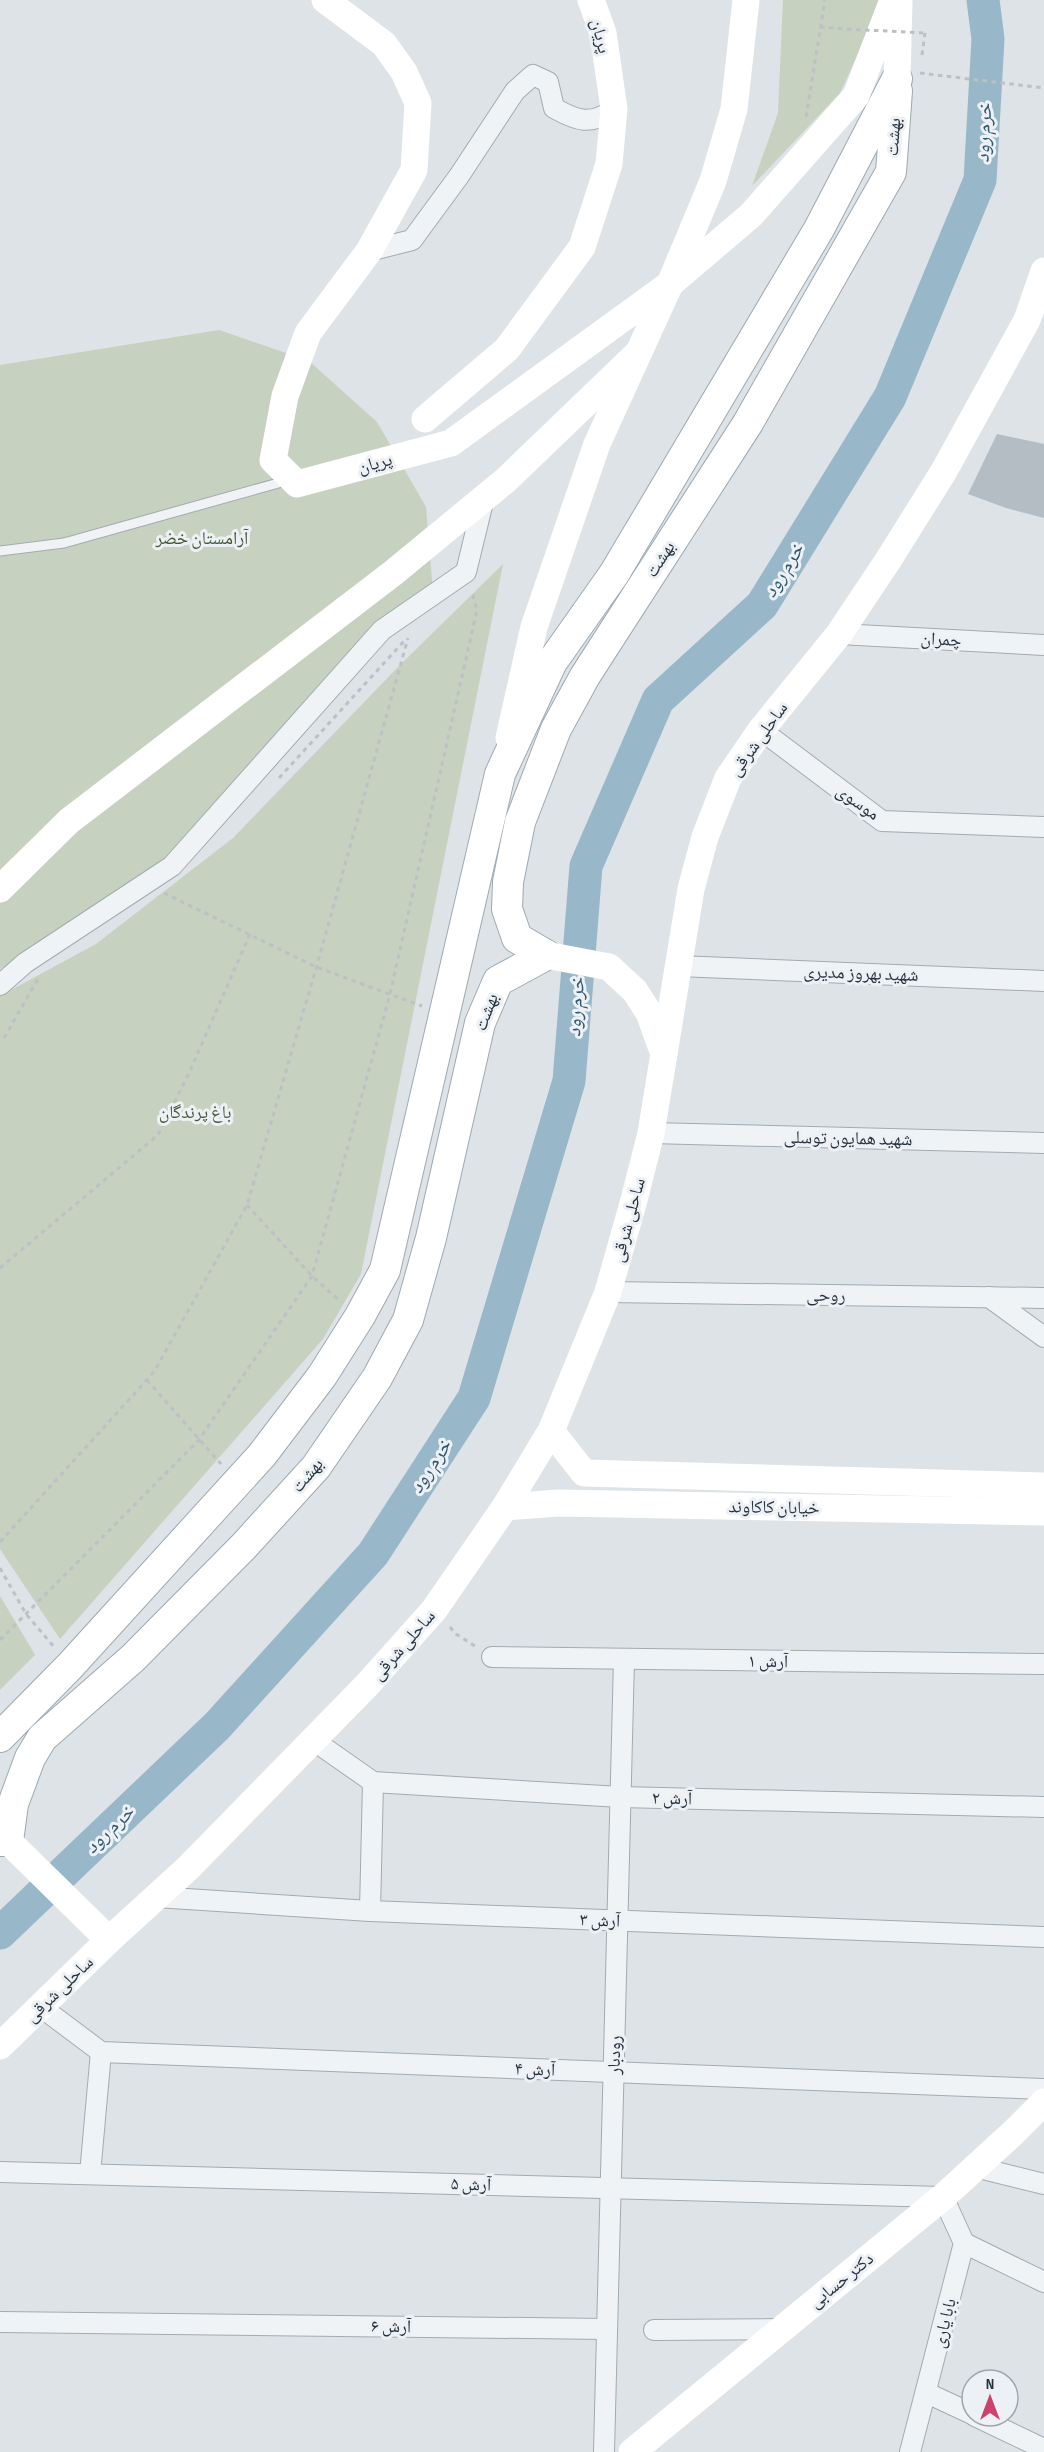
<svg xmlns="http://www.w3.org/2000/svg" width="1044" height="2452" font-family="'Sofia Sans Condensed','Noto Naskh Arabic',sans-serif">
<rect width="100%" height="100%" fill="#dde3e7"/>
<g fill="#c6d1bf">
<polygon points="783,0 883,0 840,93 752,186 778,113"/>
<polygon points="219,330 309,361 377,422 426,507 433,592 146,880 0,969 0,365"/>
<polygon points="503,564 361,1274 323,1339 60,1639 0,1549 0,996 96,944 233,838 399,666"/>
<polygon points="0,1596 35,1655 0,1690"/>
</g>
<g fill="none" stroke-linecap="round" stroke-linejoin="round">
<polyline stroke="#98b7c8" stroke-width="33" points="0,1933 217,1726 373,1554 474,1398 569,1081 586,866 658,700 762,605 890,397 980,180 988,39 983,0"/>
</g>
<polygon fill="#b5bdc4" points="997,434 1044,444 1044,518 1006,508 968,494"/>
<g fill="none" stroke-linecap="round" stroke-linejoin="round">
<defs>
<polyline id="lane" points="0,551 64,543 289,480"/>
<g id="street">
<path d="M369 251 412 240 459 176 515 91 533 75 548 82 554 108C577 121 591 126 614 109"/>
<polyline points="839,634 1044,645"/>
<polyline points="761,730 882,821 1044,827"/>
<polyline points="678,966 1044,981"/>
<polyline points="0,985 25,963 172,866 382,630 466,572 484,498"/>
<polyline points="651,1133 1044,1143"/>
<polyline points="608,1292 1044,1298"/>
<polyline points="989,1297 1044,1337"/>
<polyline points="492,1657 1044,1664"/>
<polyline points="313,1740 373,1782 620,1797 1044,1807"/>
<polyline points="156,1897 370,1911 1044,1937"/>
<polyline points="370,1911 373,1782"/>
<polyline points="41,2007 101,2052 1044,2089"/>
<polyline points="975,2167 1044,2184"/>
<polyline points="0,2172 943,2197 964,2243 910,2452"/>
<polyline points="90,2174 101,2052"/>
<polyline points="964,2243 1044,2282"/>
<polyline points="0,2322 607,2329"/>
<polyline points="654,2330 781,2329"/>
<polyline points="927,2393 972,2414"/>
<polyline points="975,2416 1044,2449"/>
<polyline points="604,2452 624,1659"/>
</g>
<g id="primary">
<polyline points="546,955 517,938 507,909 508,882 520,822 556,729 585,676 748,423 891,172 897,91"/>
<polyline points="0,1737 70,1666 262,1455 322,1376 360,1316 385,1270 500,774 552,662 614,574 819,229 897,79"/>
<polyline points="0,1841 8,1841 13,1804 30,1758 42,1738 133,1658 244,1546 316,1467 377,1378 408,1320 431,1238 480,1023 498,981 546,955"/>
</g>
</defs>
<use href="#lane" stroke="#a3abb1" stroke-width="11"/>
<use href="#street" stroke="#a3abb1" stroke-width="22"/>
<use href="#primary" stroke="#9da9b3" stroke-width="32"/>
<g stroke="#bcc1c6" stroke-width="3" stroke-dasharray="4.5 4.5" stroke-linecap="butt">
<polyline points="820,27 847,29"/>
<polyline points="922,55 925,33"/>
<polyline points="920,73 1044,88"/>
<polyline points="806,117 825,0"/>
<polyline points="279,778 406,639"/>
<polyline points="164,893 316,967 422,1006"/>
<polyline points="4,1038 39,977"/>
<polyline points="247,1205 312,1276 341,1302"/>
<polyline points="0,1268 158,1135 190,1071 250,934"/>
<polyline points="147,1380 221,1464"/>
<polyline points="0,1542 154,1372 247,1205 319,958 408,638"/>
<polyline points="0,1568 26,1614 55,1648"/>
<polyline points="450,1627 456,1634 478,1648"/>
<polyline points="0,1640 198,1441 312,1276 390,994 477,610 472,592"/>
</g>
<use href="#lane" stroke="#f0f3f6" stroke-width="9"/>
<use href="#street" stroke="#f0f3f6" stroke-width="20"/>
<g stroke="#fff" stroke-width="27">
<polyline points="325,0 384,44 404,72 418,103 414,170 369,251 308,333 285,396 273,460 297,484 451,443 670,284 751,215 856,96 893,0"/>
<polyline points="897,79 899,2"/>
<polyline points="425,419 507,349 582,247 609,164 614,109 603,33 591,0"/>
<polyline points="509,738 534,627 597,444 670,284 713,181 734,109 746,0"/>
<polyline points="0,889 69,821 393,573 506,480 638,353"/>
<polyline points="546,955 609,967 635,991 649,1013 662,1049"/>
<polyline points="551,1431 584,1473 1044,1486"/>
<polyline points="505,1507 559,1503 1044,1512"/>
<polyline points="8,1841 109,1940"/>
<polyline points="0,2046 109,1940 188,1868 367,1685 434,1610 505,1507 551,1431 608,1292 634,1200 651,1133 691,889 705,837 728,778 761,730 839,634 887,562 944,471 1027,320 1044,271"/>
<polyline points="632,2452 943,2197 1014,2132 1044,2102"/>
</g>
<use href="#primary" stroke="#fff" stroke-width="30"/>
<polyline stroke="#bcc1c6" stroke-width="3" stroke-dasharray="4.5 4.5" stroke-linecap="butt" points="847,29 925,33"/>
</g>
<g text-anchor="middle" stroke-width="6" stroke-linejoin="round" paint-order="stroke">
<g font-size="18" fill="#27333e" stroke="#edf1f5">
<text transform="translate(601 36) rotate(77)" y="6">پریان</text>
<text transform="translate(893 137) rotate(-86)" y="6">بهشت</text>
<text transform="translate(375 463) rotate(-15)" y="6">پریان</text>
<text transform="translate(660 559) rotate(-57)" y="6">بهشت</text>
<text transform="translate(941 639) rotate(3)" y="6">چمران</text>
<text transform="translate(758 739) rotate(-54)" y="6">ساحلی شرقی</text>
<text transform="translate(858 802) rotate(35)" y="6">موسوی</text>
<text transform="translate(861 973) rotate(2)" y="6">شهید بهروز مدیری</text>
<text transform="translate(486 1012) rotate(-70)" y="6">بهشت</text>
<text transform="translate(848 1138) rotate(1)" y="6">شهید همایون توسلی</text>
<text transform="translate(628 1220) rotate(-75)" y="6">ساحلی شرقی</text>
<text transform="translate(826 1295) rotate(1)" y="6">روحی</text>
<text transform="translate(307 1475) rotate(-50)" y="6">بهشت</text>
<text transform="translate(774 1507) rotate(1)" y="6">خیابان کاکاوند</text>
<text transform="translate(403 1645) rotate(-49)" y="6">ساحلی شرقی</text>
<text transform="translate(768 1661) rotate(1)" y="6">آرش ۱</text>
<text transform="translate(672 1798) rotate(1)" y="6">آرش ۲</text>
<text transform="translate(600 1920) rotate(2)" y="6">آرش ۳</text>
<text transform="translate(59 1989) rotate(-44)" y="6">ساحلی شرقی</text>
<text transform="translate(614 2055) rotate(-89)" y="6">رودبار</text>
<text transform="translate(535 2069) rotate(2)" y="6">آرش ۴</text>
<text transform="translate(471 2184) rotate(2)" y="6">آرش ۵</text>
<text transform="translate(841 2280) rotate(-39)" y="6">دکتر حسابی</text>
<text transform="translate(944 2323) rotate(-76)" y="6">بابا یاری</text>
<text transform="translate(391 2326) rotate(1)" y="6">آرش ۶</text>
</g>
<g font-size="18" fill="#415934" stroke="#edf1f5">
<text x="202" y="544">آرامستان خضر</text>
<text x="195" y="1118">باغ پرندگان</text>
</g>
<g font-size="20" font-style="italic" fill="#315871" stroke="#edf1f5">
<text transform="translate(983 133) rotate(-87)" y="7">خرم رود</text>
<text transform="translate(783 570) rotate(-58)" y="7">خرم رود</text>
<text transform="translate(575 1007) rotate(-86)" y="7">خرم رود</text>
<text transform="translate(430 1466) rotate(-57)" y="7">خرم رود</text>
<text transform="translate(109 1829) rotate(-44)" y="7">خرم رود</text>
</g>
</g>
<g transform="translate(990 2398)"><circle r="28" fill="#edf1f5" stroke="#9ea5ac" stroke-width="1.5"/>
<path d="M0-4.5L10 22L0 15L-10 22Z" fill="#cd416d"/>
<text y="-9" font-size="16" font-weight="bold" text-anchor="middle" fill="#27333e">N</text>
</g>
</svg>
